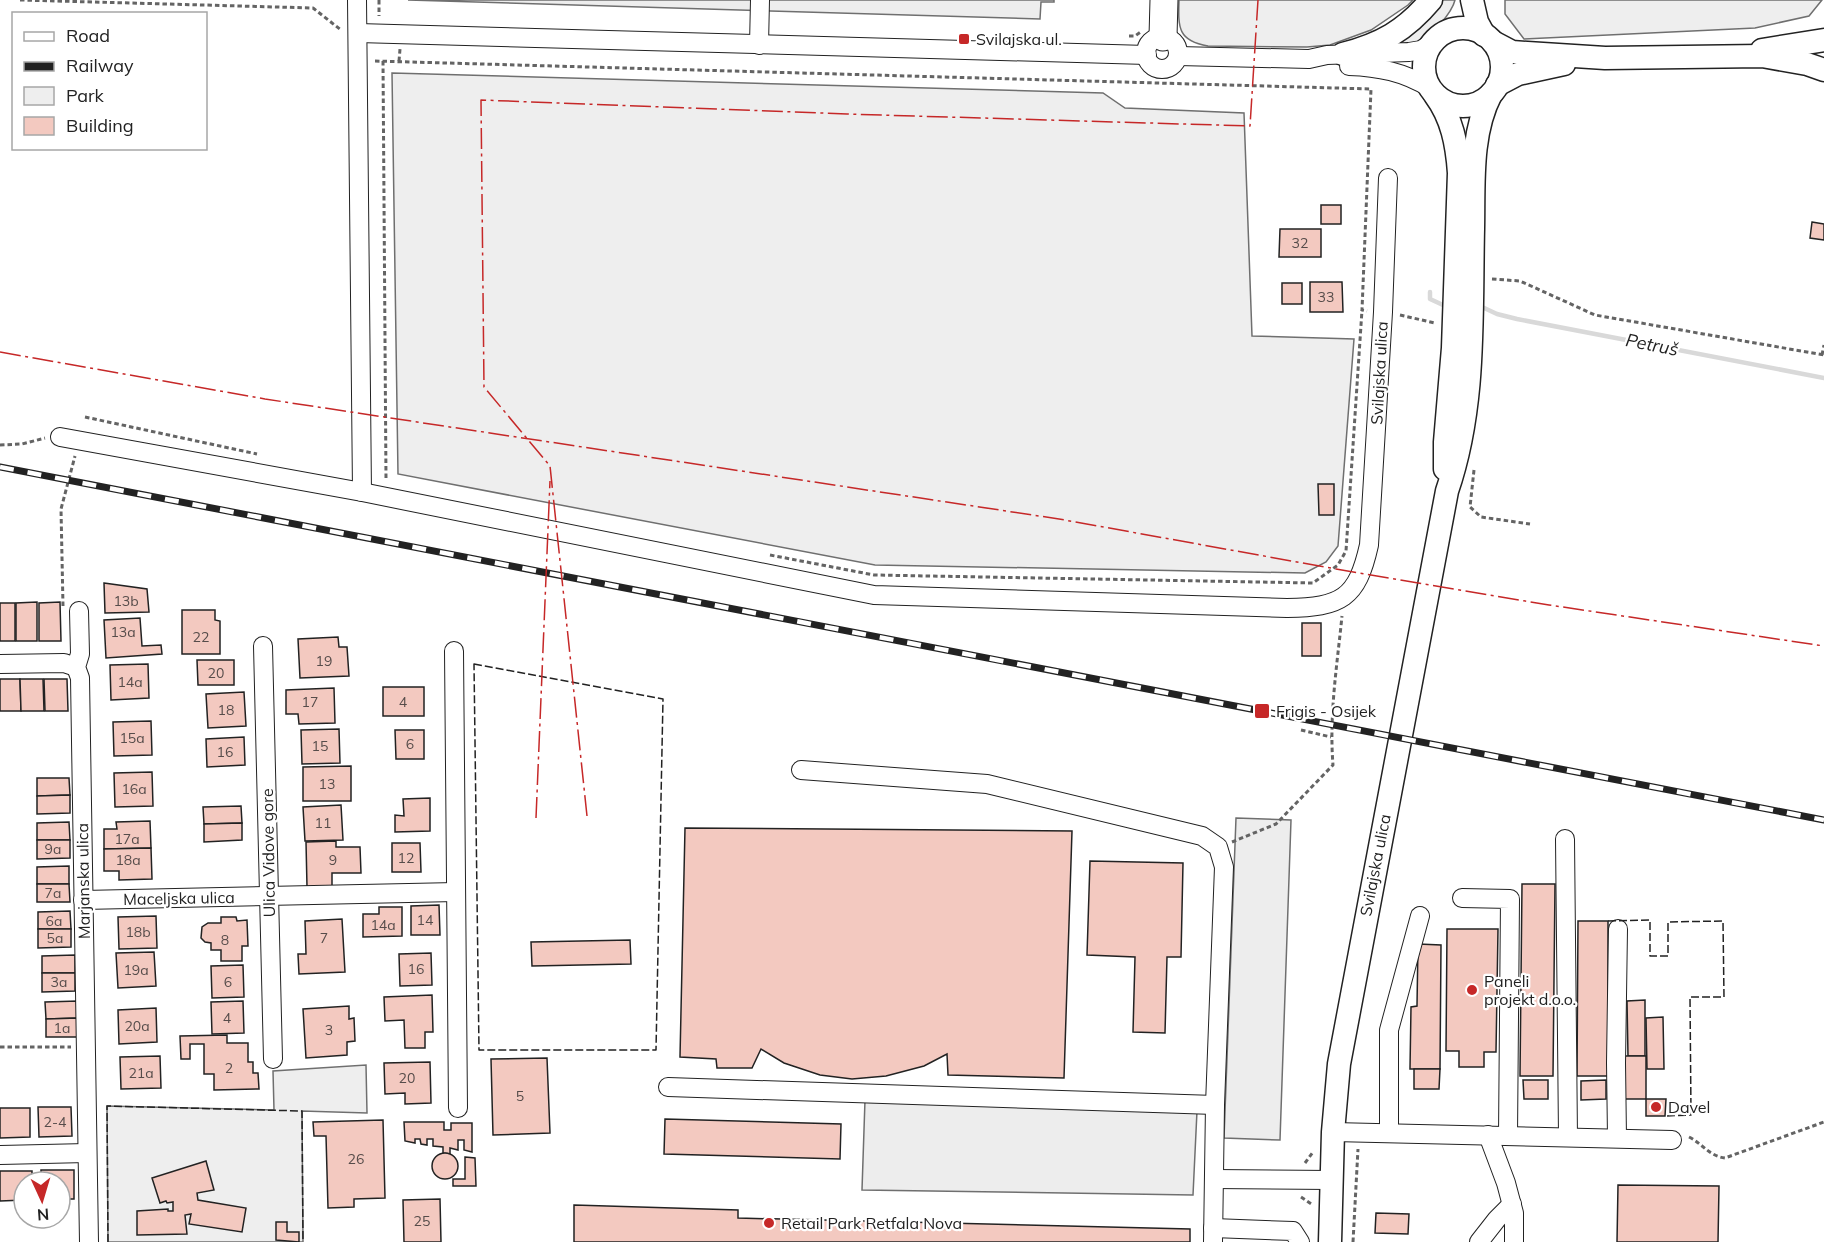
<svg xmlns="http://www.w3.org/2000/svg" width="1824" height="1242" font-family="Mulish,sans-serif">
<rect width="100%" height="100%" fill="#fff"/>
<g fill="#eee" stroke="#6f6f6f" stroke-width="1.5">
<path d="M1179 0H1413L1408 5 1371 30 1330 45 1307 47 1208 46C1178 41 1178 28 1179 0Z"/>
<path d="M1440 0H1455C1452 13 1430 38 1418 43 1411 46 1402 46 1394 47Z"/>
<polygon points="1505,0 1822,0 1809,16 1755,28 1524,39 1505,14"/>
<polygon points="392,73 1103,93 1125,108 1244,113 1252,336 1354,339 1338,546 1326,562 1305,573 875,565 398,474"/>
<polygon points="366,1065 367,1113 302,1111 303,1242 108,1242 107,1106 274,1110 273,1071"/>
</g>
<g fill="#ededed" stroke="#6f6f6f" stroke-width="1.5">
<polygon points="408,0 1054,0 1054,2 1041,2 1040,19"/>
<polygon points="1236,818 1291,820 1280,1140 1224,1138"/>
<polygon points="865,1100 1197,1111 1193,1195 862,1190"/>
</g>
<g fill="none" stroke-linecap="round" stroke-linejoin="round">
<g stroke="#d9d9d9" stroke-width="4.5">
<polyline points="1430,292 1430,299 1443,305"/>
<polyline points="1482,307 1497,314 1517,319 1824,378"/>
</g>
</g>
<g fill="#f3c9c0" stroke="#222" stroke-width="1.5">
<rect x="1321" y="205" width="20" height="19"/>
<polygon points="1812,222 1824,224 1824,240 1810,238"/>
<polygon points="1280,229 1321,229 1321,257 1279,257"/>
<polygon points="1310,282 1342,282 1343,312 1310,312"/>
<rect x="1282" y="283" width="20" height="21"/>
<polygon points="1318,484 1334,484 1334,515 1319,515"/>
<polygon points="104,583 147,589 149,612 105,613"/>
<polygon points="37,602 37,641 16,641 16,603"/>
<polygon points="60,602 61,641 39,641 39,603"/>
<rect x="0" y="603" width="15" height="38"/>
<polygon points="182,610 215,610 215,620 220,621 220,654 182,654"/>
<polygon points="140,618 142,646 161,645 162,654 106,658 104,620"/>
<rect x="1302" y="623" width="19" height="33"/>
<polygon points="338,637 339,647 347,647 349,676 300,678 298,639"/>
<polygon points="197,660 234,660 234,685 198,685"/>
<polygon points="148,664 149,698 111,700 110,665"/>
<polygon points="0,679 20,679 21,711 0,711"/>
<polygon points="20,679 43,679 44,711 21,711"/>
<polygon points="44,679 67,679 68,711 45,711"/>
<rect x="383" y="687" width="41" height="29"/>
<polygon points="334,688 335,723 299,724 298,714 286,714 286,690"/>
<polygon points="244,692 246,726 208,728 206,694"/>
<polygon points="151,721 152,755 114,756 113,722"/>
<polygon points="339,729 340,763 302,764 301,730"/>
<polygon points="395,730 424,730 424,759 396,759"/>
<polygon points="244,737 245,765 207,767 206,739"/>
<polygon points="351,766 351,801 303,801 303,767"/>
<polygon points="152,772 153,806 115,807 114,773"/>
<polygon points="37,778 69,778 70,795 37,796"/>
<polygon points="70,795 70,813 37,814 37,796"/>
<polygon points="430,798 430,831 395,832 395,815 404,816 403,799"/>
<polygon points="341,805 343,840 305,841 303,807"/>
<polygon points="241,806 242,823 204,824 203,807"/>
<polygon points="150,821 151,848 104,849 104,829 117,829 116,822"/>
<polygon points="69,822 70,840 37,840 37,823"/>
<polygon points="242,823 242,840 204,842 204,824"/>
<polygon points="685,828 1072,831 1064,1078 948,1075 947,1054 924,1066 886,1076 852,1079 820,1075 784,1063 761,1049 752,1068 717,1068 716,1059 680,1057"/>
<polygon points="37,840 70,840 70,858 37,859"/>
<polygon points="336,841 336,847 360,847 361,873 332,873 332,886 307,887 306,842"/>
<polygon points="392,843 420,843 421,872 392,872"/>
<polygon points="151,848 152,879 119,880 119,871 104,871 104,849"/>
<polygon points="1090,861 1183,863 1181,957 1167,957 1165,1033 1133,1032 1135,957 1087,955"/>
<polygon points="69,866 69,884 37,884 37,867"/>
<polygon points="37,884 69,884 70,902 37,902"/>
<polygon points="1522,884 1555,884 1553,1076 1520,1076"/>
<polygon points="439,905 440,935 411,935 411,906"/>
<polygon points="379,907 402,907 402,936 363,937 363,914 379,914"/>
<polygon points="70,911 71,929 38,929 38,912"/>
<polygon points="156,916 157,948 119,949 118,917"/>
<polygon points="221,917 236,917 237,921 247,920 248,946 242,946 242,961 221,961 221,950 211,950 211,943 205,942 201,938 202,927 208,923 221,923"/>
<polygon points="342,919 345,972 299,974 298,954 306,954 305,921"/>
<polygon points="1578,921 1608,921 1608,1076 1577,1076"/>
<polygon points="38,929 71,929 71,947 38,948"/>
<polygon points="1447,929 1498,929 1496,1052 1484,1052 1484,1067 1459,1067 1459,1051 1446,1051"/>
<polygon points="630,940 631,964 532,966 531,942"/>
<polygon points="1418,944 1441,945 1440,1069 1410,1069 1411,1007 1417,1006"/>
<polygon points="154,952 156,986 118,988 116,953"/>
<polygon points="431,953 432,985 400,986 399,954"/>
<polygon points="75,955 75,973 42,973 42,956"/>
<polygon points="243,965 244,997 212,998 211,966"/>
<polygon points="42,973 75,973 75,991 42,992"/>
<polygon points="432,995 433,1032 425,1032 425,1048 405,1048 404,1020 385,1021 384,997"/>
<polygon points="1645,1000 1645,1056 1628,1056 1627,1001"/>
<polygon points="78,1001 78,1018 46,1019 45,1002"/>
<polygon points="243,1001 244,1033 212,1034 211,1002"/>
<polygon points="349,1006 349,1019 354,1018 355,1041 347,1042 347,1055 306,1058 303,1009"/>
<polygon points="156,1008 157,1042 119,1044 118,1010"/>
<polygon points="1663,1017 1664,1069 1647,1069 1646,1018"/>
<polygon points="78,1018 79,1037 46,1037 46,1019"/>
<polygon points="227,1035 227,1043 248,1043 248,1062 253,1062 253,1073 258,1073 259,1089 214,1090 214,1074 204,1074 204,1044 190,1044 190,1059 181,1059 180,1036"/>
<polygon points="160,1056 161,1088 121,1089 120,1057"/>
<polygon points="1623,1056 1646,1056 1646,1099 1624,1099"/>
<polygon points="547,1058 550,1133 493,1135 491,1059"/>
<polygon points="430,1062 431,1103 405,1104 405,1093 385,1094 384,1063"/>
<polygon points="1414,1069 1440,1069 1439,1089 1414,1089"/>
<polygon points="1523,1080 1548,1080 1548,1099 1524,1099"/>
<polygon points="1606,1080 1606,1099 1581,1100 1581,1081"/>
<polygon points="1646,1099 1666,1099 1665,1116 1646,1116"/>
<polygon points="38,1107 71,1107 72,1136 39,1137"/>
<polygon points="0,1108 30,1108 30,1137 0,1138"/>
<polygon points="665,1119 841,1124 840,1159 664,1154"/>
<polygon points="383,1120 385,1198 354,1199 354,1207 328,1208 326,1136 314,1136 313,1122"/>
<polygon points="404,1122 444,1122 444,1130 451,1130 451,1123 472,1123 472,1152 464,1150 464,1140 458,1140 458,1150 450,1148 450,1154 443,1153 443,1147 433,1146 433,1139 427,1139 427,1145 421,1144 420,1139 415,1139 415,1143 405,1141"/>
<circle cx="445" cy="1166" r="13"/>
<polygon points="465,1157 475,1158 476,1186 453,1186 453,1179 465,1179"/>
<polygon points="206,1161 214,1190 197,1193 198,1200 246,1208 242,1232 189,1224 191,1214 185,1215 187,1234 137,1235 137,1211 168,1209 168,1211 173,1211 173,1202 167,1203 166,1201 160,1203 152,1178"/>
<polygon points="41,1170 74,1170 74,1199 60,1199 60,1182 41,1182"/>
<polygon points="0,1171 32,1171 32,1182 24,1182 24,1200 0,1201"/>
<polygon points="1618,1185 1719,1186 1718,1242 1617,1242"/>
<polygon points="440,1199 441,1242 404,1242 403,1200"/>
<polygon points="574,1205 738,1210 738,1218 1190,1229 1190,1242 574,1242"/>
<polygon points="1376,1213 1409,1214 1408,1234 1375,1233"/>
<polygon points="276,1222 287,1222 287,1232 299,1232 299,1242 276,1240"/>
</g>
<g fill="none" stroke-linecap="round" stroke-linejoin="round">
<defs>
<g id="minor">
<polyline points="357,0 362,492"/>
<polyline points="358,33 1147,55"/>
<circle cx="1162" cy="53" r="16"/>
<polyline points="759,45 760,0"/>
<polyline points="1178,56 1309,59 1327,55 1409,52 1421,50 1432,43"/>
<path d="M1349 66C1379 67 1404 72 1430 88"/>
<path d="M60 437 362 492 874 595 1287 608C1341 607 1357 599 1369 545L1383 312 1388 178"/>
<polyline points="79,611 80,654 76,667 80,678 89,1242"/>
<polyline points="263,646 273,1059"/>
<polyline points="454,651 458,1108"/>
<polyline points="0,664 64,663 76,667"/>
<polyline points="801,770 987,784 1202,836 1218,847 1224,867 1215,1105 1213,1242"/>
<polyline points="1565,839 1568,1137"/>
<polyline points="1462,898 1510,899 1508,1136"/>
<polyline points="83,900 456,892"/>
<polyline points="668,1087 1215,1105"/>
<polyline points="1333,1132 1672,1140"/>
<polyline points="1389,1133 1389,1030 1420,916"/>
<polyline points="1488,1135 1506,1183 1514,1213 1514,1242"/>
<polyline points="1617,1138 1616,1063 1618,929"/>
<polyline points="0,1155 87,1153"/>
<polyline points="1214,1179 1331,1180"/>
<polyline points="1213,1228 1293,1231 1300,1242"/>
<polyline points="1479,1242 1497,1219 1512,1204"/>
</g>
<g id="major">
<polyline points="1472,0 1477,22 1484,35"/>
<circle cx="1463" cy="67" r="39"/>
<polyline points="1493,42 1512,52 1605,58 1762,56 1807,64 1824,70"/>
<polyline points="1762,50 1824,40"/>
<path d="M1343 54C1381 44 1405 31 1431 0"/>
<polyline points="1497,85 1518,74 1564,64"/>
<path d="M1435 95C1452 118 1457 144 1459 173L1453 348 1445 442V469"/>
<path d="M1330 1242 1333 1132 1339 1064 1447 491C1476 407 1471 317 1473 229 1474 185 1470 134 1491 94"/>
</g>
<polyline id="highway" points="1163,37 1164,0"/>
</defs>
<use href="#minor" stroke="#222" stroke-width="20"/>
<use href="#major" stroke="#222" stroke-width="25"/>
<use href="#highway" stroke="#222" stroke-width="29"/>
<g stroke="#646464" stroke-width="3" stroke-dasharray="4.5 3" stroke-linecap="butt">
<polyline points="20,0 313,8 341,30"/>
<polyline points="379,0 379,16"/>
<polyline points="1129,36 1135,36 1142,31"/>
<polyline points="375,61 1371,89 1362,310 1367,311"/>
<polyline points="383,61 386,480"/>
<polyline points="399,61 400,49"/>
<polyline points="1492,279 1520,281 1595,315 1824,355"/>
<polyline points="1400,315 1435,323"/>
<polyline points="1822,355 1824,345"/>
<polyline points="85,417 257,454"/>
<polyline points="0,445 22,444 45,438"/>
<polyline points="1474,470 1470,507 1481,517 1530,524"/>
<polyline points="770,555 874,575 1313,583 1338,565 1346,551 1362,310"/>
<polyline points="63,606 61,509 75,456"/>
<polyline points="1301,730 1331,737"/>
<path d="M1232 842 1276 824 1333 765C1329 715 1337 666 1342 616"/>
<polyline points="0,1047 71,1047"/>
<path d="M1689 1137C1703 1144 1709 1156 1725 1158L1824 1122"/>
<polyline points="1305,1163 1313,1152"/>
<polyline points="1301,1197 1313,1205"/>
<polyline points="1353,1242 1358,1149"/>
</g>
<use href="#minor" stroke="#fff" stroke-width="18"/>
<use href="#major" stroke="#fff" stroke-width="22"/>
<use href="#highway" stroke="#fff" stroke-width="27"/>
<defs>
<polyline id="rail" points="0,467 1824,820"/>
</defs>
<use href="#rail" stroke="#222" stroke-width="7"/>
<use href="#rail" stroke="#fff" stroke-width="4.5" stroke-dasharray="14" stroke-linecap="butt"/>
<g stroke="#222" stroke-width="1.5" stroke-dasharray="8 3" stroke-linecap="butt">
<polygon points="474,664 663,699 656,1050 479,1050"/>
<polyline points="1608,921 1650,920 1650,956 1668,956 1668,922 1723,921 1724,997 1690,997 1691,1115 1665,1116"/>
<polyline points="108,1242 107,1106 302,1111 303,1242"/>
</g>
<g stroke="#c62828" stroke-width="1.5" stroke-dasharray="21 4.5 3 4.5" stroke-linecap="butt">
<polyline points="0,352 265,399 1059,519 1336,569 1549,605 1824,646"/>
<polyline points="587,816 550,466 484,387 481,100 847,114 1250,126 1258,0"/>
<polyline points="536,818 550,481"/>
</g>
</g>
<g fill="#c62828" stroke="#fff" stroke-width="2">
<rect x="958" y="33" width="12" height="12" rx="3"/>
<rect x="1254" y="703" width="16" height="16" rx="3"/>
<circle cx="1472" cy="990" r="6"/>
<circle cx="1656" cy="1107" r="6"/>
<circle cx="769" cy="1223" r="6"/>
</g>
<g text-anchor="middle" stroke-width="4.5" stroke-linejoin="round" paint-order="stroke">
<g font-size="14" fill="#564c4a">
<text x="1300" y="248">32</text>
<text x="1326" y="302">33</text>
<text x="126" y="606">13b</text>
<text x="123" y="637">13a</text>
<text x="201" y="642">22</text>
<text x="324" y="666">19</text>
<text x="216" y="678">20</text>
<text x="130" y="687">14a</text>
<text x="310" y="707">17</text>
<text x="403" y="707">4</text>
<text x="226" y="715">18</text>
<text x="132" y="743">15a</text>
<text x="410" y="749">6</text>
<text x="320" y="751">15</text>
<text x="225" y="757">16</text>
<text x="327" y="789">13</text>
<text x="134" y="794">16a</text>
<text x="323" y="828">11</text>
<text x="127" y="844">17a</text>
<text x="53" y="854">9a</text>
<text x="406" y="863">12</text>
<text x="128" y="865">18a</text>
<text x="333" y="865">9</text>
<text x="53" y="898">7a</text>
<text x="425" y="925">14</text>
<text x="54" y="926">6a</text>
<text x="383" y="930">14a</text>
<text x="138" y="937">18b</text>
<text x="55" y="943">5a</text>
<text x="324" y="943">7</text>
<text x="225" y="945">8</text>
<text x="416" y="974">16</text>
<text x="136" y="975">19a</text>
<text x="59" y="987">3a</text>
<text x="228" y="987">6</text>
<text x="227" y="1023">4</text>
<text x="137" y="1031">20a</text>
<text x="62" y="1033">1a</text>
<text x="329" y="1035">3</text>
<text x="229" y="1073">2</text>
<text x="141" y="1078">21a</text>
<text x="407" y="1083">20</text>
<text x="520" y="1101">5</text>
<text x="55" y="1127">2-4</text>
<text x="356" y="1164">26</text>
<text x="422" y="1226">25</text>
</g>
<g font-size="16" fill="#222" stroke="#fff" text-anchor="start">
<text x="976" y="45">Svilajska ul.</text>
<text x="1276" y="717">Frigis - Osijek</text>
<text x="1484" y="987">Paneli<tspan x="1484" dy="18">projekt d.o.o.</tspan></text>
<text x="1668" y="1113">Davel</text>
<text x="781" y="1229">Retail Park Retfala Nova</text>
</g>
<g font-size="16" fill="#222" stroke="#fff">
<text transform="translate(1379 373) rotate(-87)" y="6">Svilajska ulica</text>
<text transform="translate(268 853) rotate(-91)" y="6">Ulica Vidove gore</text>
<text transform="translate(1375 865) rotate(-79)" y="6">Svilajska ulica</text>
<text transform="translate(83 881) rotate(-91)" y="6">Marjanska ulica</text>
<text transform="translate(179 898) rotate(-1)" y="6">Maceljska ulica</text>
</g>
<g font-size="18" font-style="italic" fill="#222" stroke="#fff">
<text transform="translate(1652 345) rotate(11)" y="6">Petruš</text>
</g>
</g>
<rect x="12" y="12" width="195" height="138" fill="#ffffff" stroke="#a7a7a7" stroke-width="1.5"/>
<rect x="24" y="32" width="30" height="9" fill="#ffffff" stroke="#a7a7a7" stroke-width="1.5"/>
<text x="66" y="42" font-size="18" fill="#222222">Road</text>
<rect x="24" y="62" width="30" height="9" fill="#222222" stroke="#a7a7a7" stroke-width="1.5"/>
<text x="66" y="72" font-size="18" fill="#222222">Railway</text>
<rect x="24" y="87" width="30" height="18" fill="#eeeeee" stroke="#a7a7a7" stroke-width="1.5"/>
<text x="66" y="102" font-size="18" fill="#222222">Park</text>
<rect x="24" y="117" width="30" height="18" fill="#f3c9c0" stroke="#a7a7a7" stroke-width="1.5"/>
<text x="66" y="132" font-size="18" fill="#222222">Building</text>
<g transform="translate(42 1200) rotate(176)"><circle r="28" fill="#ffffff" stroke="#a7a7a7" stroke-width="1.5"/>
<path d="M0-4.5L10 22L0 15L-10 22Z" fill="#c62828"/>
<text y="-9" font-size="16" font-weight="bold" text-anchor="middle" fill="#222222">N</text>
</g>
</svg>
